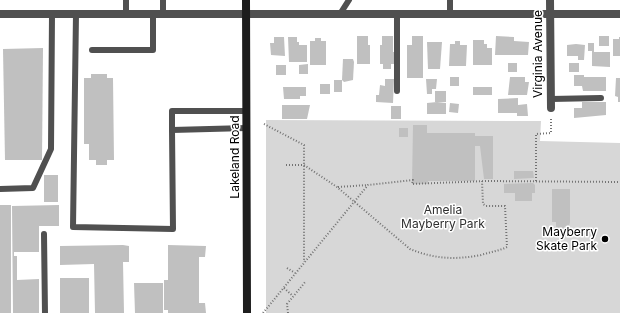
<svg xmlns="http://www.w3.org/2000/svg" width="620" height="313" font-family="Inter,sans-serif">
<rect width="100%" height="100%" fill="#fff"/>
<polygon fill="#d7d7d7" points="266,120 541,121 540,141 620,143 620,313 266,313"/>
<g fill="#c0c0c0">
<polygon points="357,36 368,36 368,45 370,45 370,64 357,64"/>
<polygon points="382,36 393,36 393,52 395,52 395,54 394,54 394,64 391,64 391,69 383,69 383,64 380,64 380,45 382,45"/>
<polygon points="412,36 423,36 423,78 407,78 407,45 412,45"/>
<polygon points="496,36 514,37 514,41 529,42 528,55 495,55"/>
<rect x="599" y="36" width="10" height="10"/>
<polygon points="274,37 284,37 285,56 271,55 270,43 274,43"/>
<polygon points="288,37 297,37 297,42 299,42 299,45 307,45 307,62 289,62"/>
<polygon points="619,37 620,37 620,56 613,56 613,39 619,39"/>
<polygon points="315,38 321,38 321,41 326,41 326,65 310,65 310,41 315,41"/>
<polygon points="473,40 484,40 484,44 487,44 487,48 492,48 492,65 473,65"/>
<polygon points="455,41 460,41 460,45 467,45 466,66 449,66 450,44 455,44"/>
<polygon points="427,42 442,42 440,69 428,69"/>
<polygon points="588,43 594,43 594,52 610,52 610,67 592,66 592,51 588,51"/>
<polygon points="576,44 585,45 584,60 578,60 578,56 567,56 567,45"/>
<polygon points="43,48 42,160 5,160 3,49"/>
<polygon points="343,59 353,59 354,62 353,80 344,82 342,80"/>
<rect x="508" y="63" width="9" height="9"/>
<rect x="569" y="63" width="10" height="9"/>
<polygon points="308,64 308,74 299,74 299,65"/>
<rect x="276" y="65" width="10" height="10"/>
<polygon points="91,74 107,74 107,78 113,78 114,160 107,160 107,165 96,165 96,160 89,160 89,144 84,144 84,78 91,78"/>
<polygon points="574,75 584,75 584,77 606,77 606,91 583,91 582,86 574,86"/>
<rect x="450" y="77" width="9" height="9"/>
<polygon points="510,77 525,77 525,82 529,82 527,95 508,95"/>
<polygon points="616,78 620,78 620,102 618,102 618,97 615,96"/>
<polygon points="385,79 394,79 393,103 376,102 376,95 379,95 380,85 385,86"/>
<polygon points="426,79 437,79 436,89 432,89 432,94 427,94"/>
<rect x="334" y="80" width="8" height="12"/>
<rect x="320" y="84" width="10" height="10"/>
<polygon points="283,87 306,87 306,96 300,96 300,99 284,99"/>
<rect x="473" y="87" width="19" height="8"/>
<rect x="435" y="91" width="11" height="11"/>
<polygon points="518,98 518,105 527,104 528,116 517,116 517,113 498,113 498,99"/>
<polygon points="437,102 446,103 446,114 427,114 427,103"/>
<polygon points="582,102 606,102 606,115 574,118 574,108 582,108"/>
<polygon points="450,103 459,104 458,113 449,112"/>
<polygon points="282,105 310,105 307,119 282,119"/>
<rect x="391" y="106" width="10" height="13"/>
<polygon points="413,125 427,125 427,133 475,133 475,136 493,136 493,179 484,179 480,146 475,146 475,181 428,181 428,184 412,184"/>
<rect x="399" y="128" width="9" height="9"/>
<polygon points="514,171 533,171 534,178 514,179"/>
<rect x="44" y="175" width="14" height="27"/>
<polygon points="533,183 535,185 535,193 532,193 532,201 515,201 515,193 504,193 504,184"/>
<polygon points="552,189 570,189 570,222 569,226 565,226 566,229 556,229 556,222 552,222"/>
<rect x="0" y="205" width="11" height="108"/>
<polygon points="59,205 59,226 39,226 39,252 14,252 14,256 17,256 17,280 39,279 39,313 13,313 12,206"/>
<polygon points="123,245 129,246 129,262 123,262 124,313 95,313 94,264 60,265 60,246"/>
<polygon points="168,245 206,246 205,257 199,257 199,303 205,303 206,313 168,313 168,310 164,310 164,280 168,280"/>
<rect x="60" y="278" width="29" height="35"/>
<polygon points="134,283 163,283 163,313 135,313"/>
</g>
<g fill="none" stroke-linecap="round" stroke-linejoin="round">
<g stroke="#727272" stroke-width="2" stroke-dasharray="1 2" stroke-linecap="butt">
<polyline points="264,124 304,145 304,262"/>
<path d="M286 165H304L337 187 410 249C434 259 456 260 481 255 490 252 499 251 507 247L505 206H486L483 204 482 181"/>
<polyline points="536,181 536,134 551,133 551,117"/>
<polyline points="338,187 368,185"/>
<polyline points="287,268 295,273"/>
<polyline points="284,288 293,296"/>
<polyline points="263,313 368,185 413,180 412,184 486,181 620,182"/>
<polyline points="288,313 287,304 306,281"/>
</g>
<g stroke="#505050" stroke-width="6">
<polyline points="163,0 163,15"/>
<polyline points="450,0 450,14"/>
<polyline points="76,14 73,227 173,229 172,130"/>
<polyline points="340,14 349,0"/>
<polyline points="126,15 126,0"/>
<polyline points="397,15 397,91"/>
<polyline points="92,50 153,50 153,15"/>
<polyline points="551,99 601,98"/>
<polyline points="247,111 172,111 172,130 247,128"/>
<polyline points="0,189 33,188 51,149 52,14"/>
<polyline points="44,234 45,313"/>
</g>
<g stroke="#505050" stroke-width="8">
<polyline points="550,0 551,108"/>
<polyline points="0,14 620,14"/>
</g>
<polyline stroke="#1d1d1d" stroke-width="8" points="246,0 247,313"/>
</g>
<circle fill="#000" stroke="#fff" stroke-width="1.5" cx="605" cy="239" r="4"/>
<g text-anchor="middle" stroke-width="3" stroke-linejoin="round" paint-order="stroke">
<g font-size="12" fill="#000" stroke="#fff">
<text transform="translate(538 54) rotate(-90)" y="4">Virginia Avenue</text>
<text transform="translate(235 157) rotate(-90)" y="4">Lakeland Road</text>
</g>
<g font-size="12" fill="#2e2e2e" stroke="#fff">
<text x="443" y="214">Amelia<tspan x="443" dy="14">Mayberry Park</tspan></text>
</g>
<g font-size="12" fill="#000" stroke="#fff" text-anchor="end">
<text x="597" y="236">Mayberry<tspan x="597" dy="14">Skate Park</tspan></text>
</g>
</g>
</svg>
